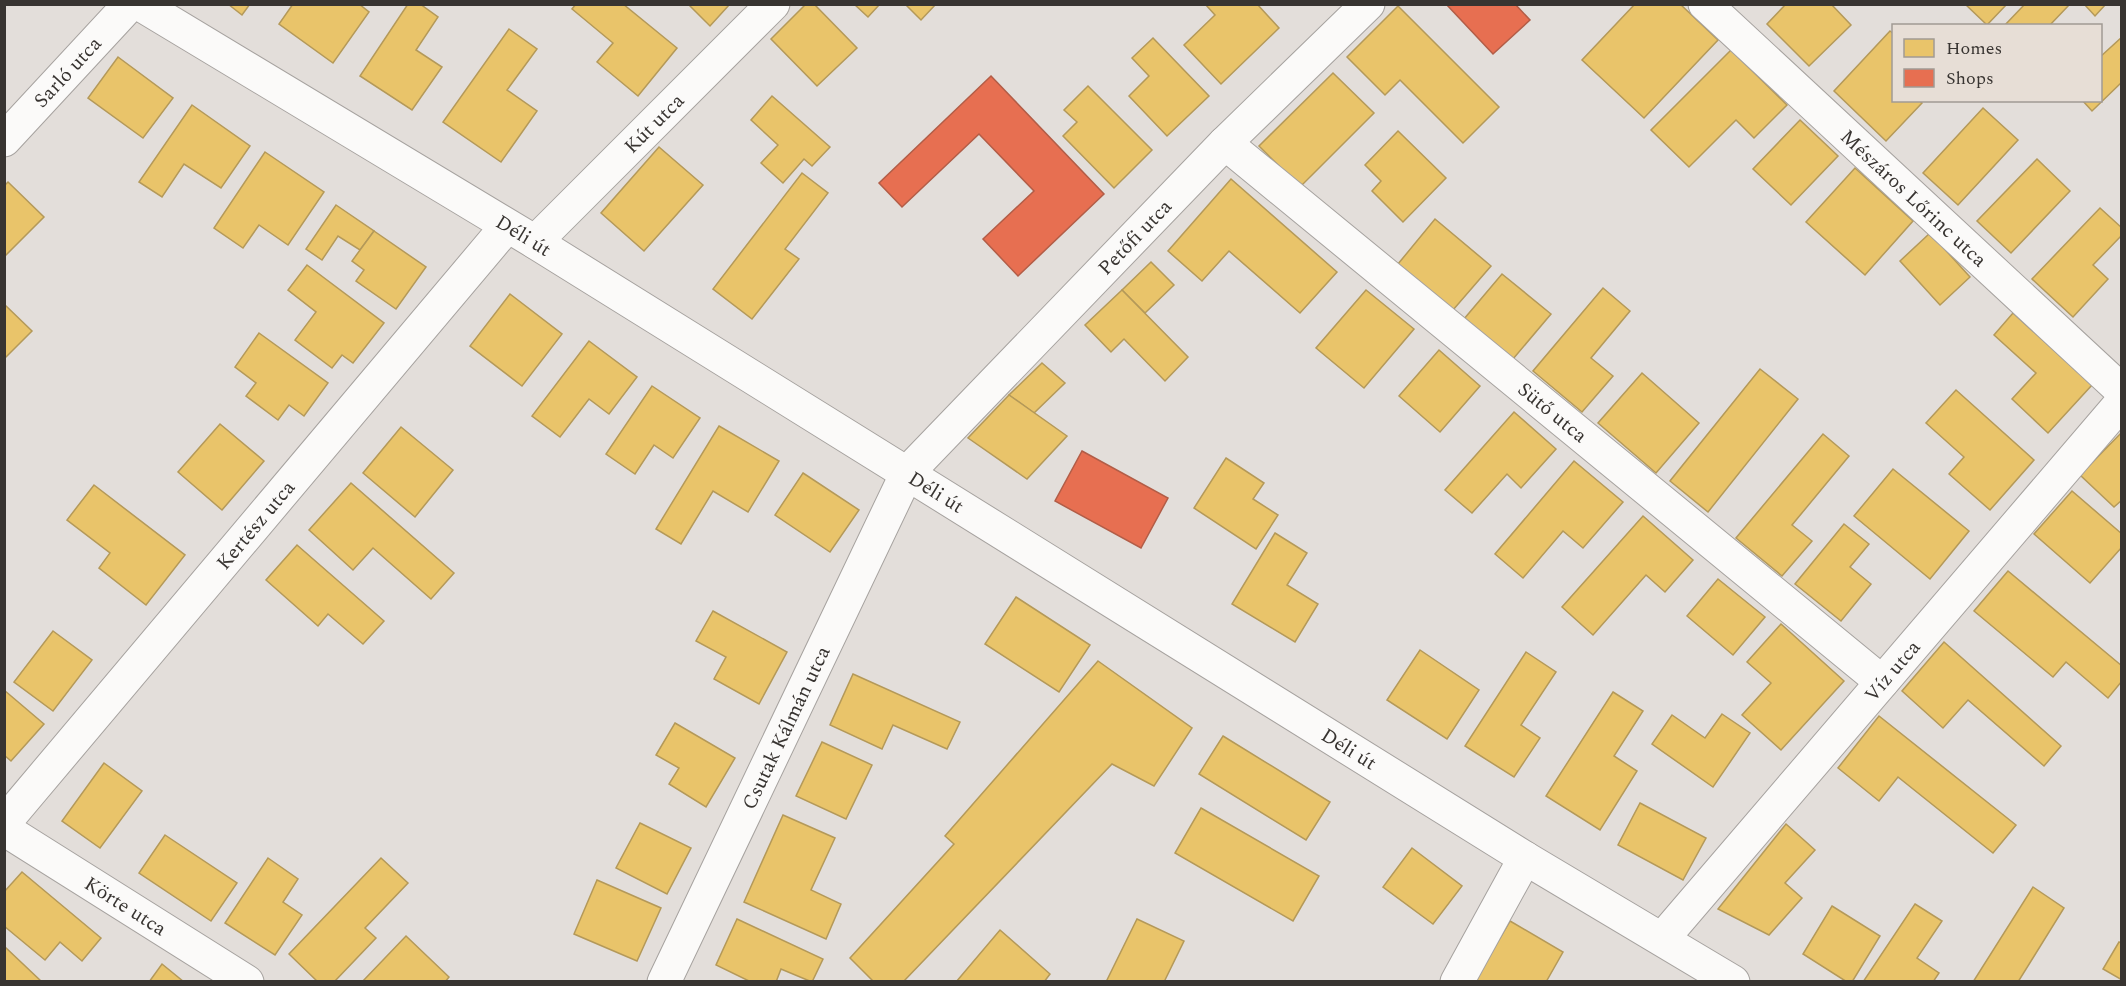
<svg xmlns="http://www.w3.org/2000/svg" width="2126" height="986" font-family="Spectral,serif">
<rect width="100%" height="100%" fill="#e3deda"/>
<g fill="#e9c46a" stroke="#b49959" stroke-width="1.5">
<polygon points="228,4 250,4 242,15"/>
<polygon points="293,4 359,4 369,12 333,63 279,24"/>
<polygon points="408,4 420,4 438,17 416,50 442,67 412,110 360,76"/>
<polygon points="576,4 623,4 677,48 638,96 597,62 613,43 572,9"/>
<polygon points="688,4 730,4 710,26"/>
<polygon points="806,4 814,4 857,48 817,86 771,39"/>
<polygon points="854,4 880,4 868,17"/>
<polygon points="905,4 936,4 921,20"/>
<polygon points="1205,4 1257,4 1279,28 1221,84 1184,45 1215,15"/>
<polygon points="1635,4 1680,4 1718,40 1644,118 1582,60"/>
<polygon points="1786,4 1831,4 1851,25 1809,66 1767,24"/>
<polygon points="1965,4 2007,4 1987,25"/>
<polygon points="2025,4 2070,4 2049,26 2004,26"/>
<polygon points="2084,4 2106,4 2095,16"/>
<polygon points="1398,6 1499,107 1463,143 1400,80 1385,95 1347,57"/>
<polygon points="509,29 537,49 507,90 537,111 501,162 443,122"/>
<polygon points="1890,31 1894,34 1894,100 1919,100 1922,103 1886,141 1834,91"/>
<polygon points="2122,37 2122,82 2092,111 2082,100 2100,100 2100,57"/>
<polygon points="1153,38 1209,96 1167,136 1129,96 1149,76 1132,58"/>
<polygon points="1731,50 1787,105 1754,138 1736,120 1689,167 1651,130"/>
<polygon points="118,57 173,98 143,138 88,98"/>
<polygon points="1333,73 1374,113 1300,187 1259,146"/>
<polygon points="1088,86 1152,150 1114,188 1063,136 1077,122 1064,110"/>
<polygon points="772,96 830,147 812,166 804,159 783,183 761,163 778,145 751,120"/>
<polygon points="192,105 250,146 221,188 184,164 162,197 139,182"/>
<polygon points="1983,108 2018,140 1958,205 1923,173"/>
<polygon points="1800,120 1838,156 1791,205 1753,169"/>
<polygon points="1398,131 1446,178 1403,222 1372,191 1381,181 1365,165"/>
<polygon points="659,147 703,185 644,251 601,213"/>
<polygon points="265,152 324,192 288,245 259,225 243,248 214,228"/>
<polygon points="2037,159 2070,191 2011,253 1977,221"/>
<polygon points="1855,168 1913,221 1865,275 1806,222"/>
<polygon points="802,173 828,193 785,249 799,259 752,319 713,289"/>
<polygon points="1231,179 1337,272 1300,313 1229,251 1202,281 1168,251"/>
<polygon points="8,182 44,217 4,257 4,186"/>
<polygon points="336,205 374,231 360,250 338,236 322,260 306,249"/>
<polygon points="2100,208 2122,228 2122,235 2093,265 2108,279 2073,317 2032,279"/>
<polygon points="1435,219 1491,266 1453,310 1398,264"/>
<polygon points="374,231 426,267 396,309 356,281 364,270 352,261"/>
<polygon points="1930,233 1970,277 1940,305 1900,261"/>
<polygon points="1151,262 1174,285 1145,313 1122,290"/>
<polygon points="307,265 384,323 353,363 342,355 332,368 295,340 316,312 288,290"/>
<polygon points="1502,274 1551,314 1513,359 1464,319"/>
<polygon points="1603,288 1630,311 1591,358 1613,376 1582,412 1533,371"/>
<polygon points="1122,290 1188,357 1165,381 1124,339 1111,352 1085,325"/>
<polygon points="1366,290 1414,329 1364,388 1316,348"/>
<polygon points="510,294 562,334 522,386 470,346"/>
<polygon points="4,304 32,331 4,359"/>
<polygon points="2013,313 2092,385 2048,433 2012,399 2036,373 1994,335"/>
<polygon points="259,333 328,383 304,416 289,405 278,420 246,396 256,383 235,367"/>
<polygon points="589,341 637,377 609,414 589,399 560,437 532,416"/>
<polygon points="1439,350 1480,386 1440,432 1399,396"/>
<polygon points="1042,363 1065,383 1034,413 1009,395"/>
<polygon points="1760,369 1798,399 1708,512 1670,481"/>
<polygon points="1642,373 1699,423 1656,473 1598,423"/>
<polygon points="652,386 700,418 673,458 654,445 635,474 606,454"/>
<polygon points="1956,390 2034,460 1990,510 1949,474 1964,457 1926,423"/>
<polygon points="1009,395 1067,436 1027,479 968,438"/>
<polygon points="1514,412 1556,449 1521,488 1507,474 1472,513 1445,490"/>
<polygon points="220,424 264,461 222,510 178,472"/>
<polygon points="719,426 779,461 748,512 713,491 681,544 656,529"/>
<polygon points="401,427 453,470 415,517 363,473"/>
<polygon points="2122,432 2122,500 2114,507 2080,475"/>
<polygon points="1823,434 1849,456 1792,525 1812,541 1782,576 1736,538"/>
<polygon points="1226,458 1264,483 1253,499 1278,515 1256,549 1194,508"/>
<polygon points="1574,461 1623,502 1583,548 1563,531 1523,578 1495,554"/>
<polygon points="1893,469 1969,531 1930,579 1854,516"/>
<polygon points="803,473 859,510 830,552 775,515"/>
<polygon points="351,483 454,573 431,599 373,548 353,570 309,530"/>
<polygon points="94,485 185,555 146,605 99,568 110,553 67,520"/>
<polygon points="2072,491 2122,534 2122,547 2090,583 2034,534"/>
<polygon points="1643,516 1693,560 1665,592 1646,575 1593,635 1562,607"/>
<polygon points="1844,524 1869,544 1850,567 1871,584 1841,621 1795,584"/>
<polygon points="1275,533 1307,553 1287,585 1318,604 1295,642 1232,604"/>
<polygon points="297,545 384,621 363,644 328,614 318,626 266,580"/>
<polygon points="2008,571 2122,666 2122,681 2108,698 2066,662 2053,677 1974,611"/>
<polygon points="1718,579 1765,617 1733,655 1687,616"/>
<polygon points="1016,597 1090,645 1059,692 985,644"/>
<polygon points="713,611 787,652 759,704 714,679 726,657 696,641"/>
<polygon points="1781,624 1844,681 1781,750 1742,715 1771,683 1747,662"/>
<polygon points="53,631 92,660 53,711 14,682"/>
<polygon points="1944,642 2061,746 2044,766 1968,700 1943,728 1902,691"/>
<polygon points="1420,650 1479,690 1447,739 1387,700"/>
<polygon points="1526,652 1556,672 1521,725 1540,738 1514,777 1465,746"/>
<polygon points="1098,661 1192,728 1154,786 1112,764 903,982 874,982 850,958 954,844 945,836"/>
<polygon points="853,674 960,722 947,749 893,725 882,749 830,725"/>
<polygon points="4,690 44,724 11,761 4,755"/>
<polygon points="1613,692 1643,711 1614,756 1637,771 1600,830 1546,796"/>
<polygon points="1722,714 1750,733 1713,787 1652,744 1672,715 1705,738"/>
<polygon points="1879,716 2016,825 1993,853 1898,777 1879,801 1838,768"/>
<polygon points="675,723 735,758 706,807 669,784 679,768 656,755"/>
<polygon points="1223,736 1330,802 1306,840 1199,774"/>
<polygon points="822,742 872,765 846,819 796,796"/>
<polygon points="104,763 142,791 100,848 62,821"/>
<polygon points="1640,803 1706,838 1683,880 1618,845"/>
<polygon points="1201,808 1319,876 1293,921 1175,853"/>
<polygon points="783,815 835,838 811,890 841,904 826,939 744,902"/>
<polygon points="640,823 691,848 667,894 616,868"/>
<polygon points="1786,824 1815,850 1785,883 1802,898 1769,935 1718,909"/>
<polygon points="165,835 237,883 211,921 139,873"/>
<polygon points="1412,848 1462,886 1433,924 1383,887"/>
<polygon points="268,858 298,879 283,902 302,915 275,955 225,923"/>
<polygon points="381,858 408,883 365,928 376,938 334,982 318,982 289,954"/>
<polygon points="22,872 101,938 82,961 60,942 45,960 4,926 4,892"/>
<polygon points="597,880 661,908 637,961 574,934"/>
<polygon points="2033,887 2064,908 2018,982 1973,982"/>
<polygon points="1915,904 1942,921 1917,958 1939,973 1933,982 1863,982"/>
<polygon points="1832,906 1880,936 1852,982 1847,982 1803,954"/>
<polygon points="737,919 823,959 812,982 781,969 776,982 751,982 716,965"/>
<polygon points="1137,919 1184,941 1164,982 1106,982"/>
<polygon points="1510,921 1563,952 1546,982 1474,982"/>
<polygon points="1000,930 1050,974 1044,982 956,982"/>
<polygon points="406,936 449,977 445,982 362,982"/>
<polygon points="2119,942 2122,943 2122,980 2103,969"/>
<polygon points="4,946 42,982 4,982"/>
<polygon points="162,964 184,982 149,982"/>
</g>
<g fill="#e76f51" stroke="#b25d47" stroke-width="1.5">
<polygon points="1446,4 1515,4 1530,20 1493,54"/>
<polygon points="991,76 1104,194 1018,276 983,239 1034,191 979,134 902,207 879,183"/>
<polygon points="1082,451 1168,498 1141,548 1055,501"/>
</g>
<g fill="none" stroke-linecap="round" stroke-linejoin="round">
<defs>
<g id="minor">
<path id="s1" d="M1705 4 2122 391"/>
<path id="s2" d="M4 140 130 4"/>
<path id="s3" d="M1225 143 1882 682"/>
<path id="s4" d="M535 242 773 4"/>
<path id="s5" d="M4 823 507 226"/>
<path id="s6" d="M4 829 247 982"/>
<path id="s7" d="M1663 938 2122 402"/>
<path id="s8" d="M664 982 907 473 1225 143 1368 4"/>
<polyline points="1457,982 1525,858"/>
</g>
<g id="tertiary">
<path id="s9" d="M140 4 535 242 1525 858 1733 982"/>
</g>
</defs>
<use href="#minor" stroke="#a6a29f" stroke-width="35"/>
<use href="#tertiary" stroke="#a6a29f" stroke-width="35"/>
<use href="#minor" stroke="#fbfaf9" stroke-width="33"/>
<use href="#tertiary" stroke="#fbfaf9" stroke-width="33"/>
</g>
<g text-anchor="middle" stroke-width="6" stroke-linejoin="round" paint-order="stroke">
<g font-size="20" fill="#383431" stroke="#e7ded6">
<text dy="7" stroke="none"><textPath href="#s2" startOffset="93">Sarló utca</textPath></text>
<text dy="7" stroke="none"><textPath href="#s4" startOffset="168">Kút utca</textPath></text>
<text dy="7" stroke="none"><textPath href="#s1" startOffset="285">Mészáros Lőrinc utca</textPath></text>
<text dy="7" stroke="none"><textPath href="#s9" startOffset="448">Déli út</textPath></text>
<text dy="7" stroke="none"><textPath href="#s8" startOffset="892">Petőfi utca</textPath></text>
<text dy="7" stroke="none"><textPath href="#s3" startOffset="424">Sütő utca</textPath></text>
<text dy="7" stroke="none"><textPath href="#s9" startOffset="934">Déli út</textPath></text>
<text dy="7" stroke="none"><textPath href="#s5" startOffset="390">Kertész utca</textPath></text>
<text dy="7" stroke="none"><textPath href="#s7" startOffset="352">Víz utca</textPath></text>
<text dy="7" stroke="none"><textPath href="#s8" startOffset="282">Csutak Kálmán utca</textPath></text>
<text dy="7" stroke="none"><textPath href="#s9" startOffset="1420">Déli út</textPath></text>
<text dy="7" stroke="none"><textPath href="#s6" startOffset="144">Körte utca</textPath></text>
</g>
</g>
<rect width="2126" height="986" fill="none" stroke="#383431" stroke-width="12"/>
<rect x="1892" y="24" width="210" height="78" fill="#e7ded6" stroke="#a19a94" stroke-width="1.5"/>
<rect x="1904" y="39" width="30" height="18" fill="#e9c46a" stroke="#a19a94" stroke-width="1.5"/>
<text x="1946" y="54" font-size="18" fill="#383431">Homes</text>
<rect x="1904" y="69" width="30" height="18" fill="#e76f51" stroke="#a19a94" stroke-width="1.5"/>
<text x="1946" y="84" font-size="18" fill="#383431">Shops</text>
</svg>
